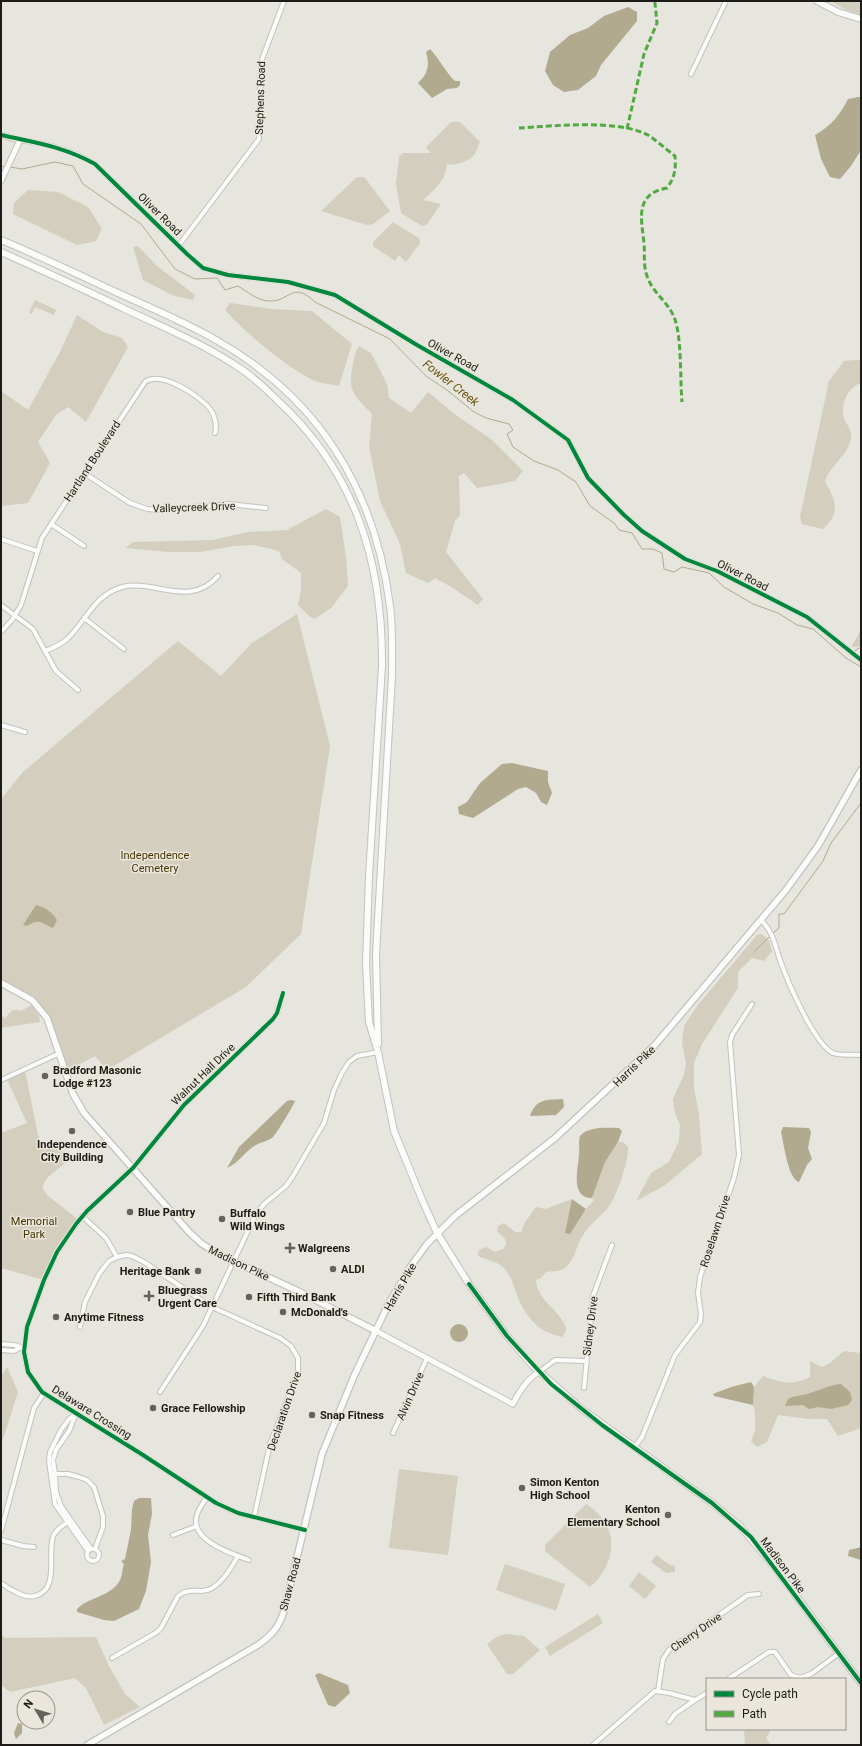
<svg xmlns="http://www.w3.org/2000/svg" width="862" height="1746" font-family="Roboto,sans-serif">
<rect width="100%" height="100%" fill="#e6e5de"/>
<g fill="#d3cebd">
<polygon points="831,1 861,1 861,14 846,10"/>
<path d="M451 122H460L480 142C478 146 476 154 472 157 466 162 454 166 447 164 446 180 435 189 423 200L441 204 427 224 422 226 401 213 396 184 399 157 403 153H431L426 147Z"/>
<polygon points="357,177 364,177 390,211 373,224 367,225 321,211"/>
<polygon points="28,190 58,192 88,207 102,229 96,241 77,245 13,214 14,203"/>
<polygon points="393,222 420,239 420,243 406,262 399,255 395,261 373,246 373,242"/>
<polygon points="138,246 157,266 195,295 193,300 172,295 143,280 133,247"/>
<polygon points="35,300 56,310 54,315 35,307 32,314 29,313"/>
<path d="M230 303 272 309 312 311 352 344 339 386C330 384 317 383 309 378 279 361 248 335 225 310Z"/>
<polygon points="77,315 103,332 122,338 128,347 86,422 68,407 56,415 38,442 50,463 28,503 1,506 1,391 28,410 61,350"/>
<path d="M359 346 371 353 387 384 389 398 411 413 428 392 457 416 491 439 523 471 515 481 477 488 464 473 459 476 460 515 455 521 446 552 483 599 478 605 453 588 435 578 428 583 406 573 400 544 380 501 369 447 372 414C354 396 347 391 353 364 354 358 355 352 359 346Z"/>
<path d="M857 360 861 361V383C847 388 840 404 844 419 846 423 850 428 851 433 853 453 829 465 825 482 836 501 841 513 823 529L802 524 800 517 829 381 844 361Z"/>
<polygon points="326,509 340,517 346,557 348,586 332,607 315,619 309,616 298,605 301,590 301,573 282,559 279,551 254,545 234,546 200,552 170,552 125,548 133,542 213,540 248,532 287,530"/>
<polygon points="297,614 330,746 301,934 246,987 107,1070 95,1056 65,1072 41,1008 1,983 1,799 23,772 178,641 221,676 252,643"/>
<polygon points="861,629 861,646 854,647 852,646"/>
<polygon points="762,934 769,941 772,951 764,961 752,958 738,972 738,988 702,1044 694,1063 694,1088 699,1114 702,1154 664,1186 636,1201 651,1173 669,1162 679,1141 680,1125 675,1113 673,1099 684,1075 686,1063 682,1043 684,1026 697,1006 757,935"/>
<path d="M32 1005 39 1016 40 1022 1 1028V1015L5 1018C11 1012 11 1008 21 1011Z"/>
<polygon points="25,1070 38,1135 42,1142 55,1143 70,1159 47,1178 42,1187 48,1196 79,1220 57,1252 44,1280 1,1268 1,1133 27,1123 6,1077"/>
<path d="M618 1142H623L628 1147C629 1161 616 1199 606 1210 597 1219 586 1228 580 1240 576 1249 574 1260 566 1267 561 1272 552 1271 546 1272L541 1278 536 1280C537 1300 557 1308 565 1325 567 1330 565 1333 562 1337 557 1335 550 1334 545 1331 533 1325 523 1310 518 1298 514 1287 512 1276 503 1267 496 1261 487 1260 478 1256L479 1250 486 1247 495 1252 503 1249 506 1245 505 1239 497 1231 498 1226 504 1223 515 1232H521L525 1222 536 1207 545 1209 572 1199V1206L568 1218 570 1234 586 1209 594 1200 592 1198 605 1162Z"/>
<path d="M844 1351 861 1353V1428L838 1436 827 1419H809L778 1415 767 1442 757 1447 751 1441 755 1431V1411L753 1405 754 1387 763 1376C782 1383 792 1386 810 1377V1361L822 1367 830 1363Z"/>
<polygon points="7,1367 18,1392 3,1439 1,1439 1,1376"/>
<polygon points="399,1469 458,1476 448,1555 389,1548"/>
<path d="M586 1504C592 1508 598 1513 603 1519 619 1541 610 1570 590 1587L545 1551V1545Z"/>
<polygon points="656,1555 670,1565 675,1566 675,1572 666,1573 651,1562"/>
<polygon points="505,1564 565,1584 556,1611 496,1590"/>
<polygon points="639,1572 656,1586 645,1599 629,1586"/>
<polygon points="598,1614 603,1623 550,1656 545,1647"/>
<polygon points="1,1634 5,1638 96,1637 109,1666 125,1694 140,1707 104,1725 86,1688 75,1678 10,1692 1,1685"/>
<polygon points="506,1634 524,1636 540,1650 513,1674 507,1674 487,1644 498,1636"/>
<polygon points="744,1729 771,1729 766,1738 771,1745 745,1745"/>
</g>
<g fill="#b2aa8e">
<polygon points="628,7 637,12 637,21 601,65 596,76 578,90 564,92 553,85 545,71 550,52 570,35 588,28 604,16"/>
<path d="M430 49C440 59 445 72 455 81H460V85L457 88 447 89 432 98 418 83C428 74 430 65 426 52Z"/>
<path d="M858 97H861V150L851 166 840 179 830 177 821 159 815 135C831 126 840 115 848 99Z"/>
<polygon points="512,763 548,771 548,782 552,793 547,805 541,802 536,793 526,787 518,789 473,818 459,814 458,807 467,802 480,783 502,764"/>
<path d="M36 905C45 907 52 912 57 920L53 928C41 923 40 918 27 926L23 925Z"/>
<path d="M563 1099 564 1107 556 1115 530 1116C536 1098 547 1100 563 1099Z"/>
<path d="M291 1100 295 1101C294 1105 276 1134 273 1137 269 1141 261 1142 256 1145 245 1151 239 1163 227 1168L239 1147 287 1101Z"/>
<path d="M783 1127 809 1128 811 1132 808 1148 812 1159 807 1165 799 1182C788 1179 784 1144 781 1132Z"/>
<path d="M619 1128 622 1131 618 1142 605 1162 592 1198C570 1198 578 1169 579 1155 580 1149 578 1143 580 1136 589 1126 606 1128 619 1128Z"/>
<polygon points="572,1199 586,1209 570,1234 565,1233"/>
<circle cx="459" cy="1333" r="9"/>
<polygon points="751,1382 754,1387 753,1405 714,1396 713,1394 731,1387"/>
<path d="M841 1384 850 1392 852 1400 848 1405 831 1409 818 1407 809 1409 803 1405 785 1406 788 1399C795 1395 802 1396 810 1393 821 1390 829 1385 841 1384Z"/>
<path d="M139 1498H151L152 1514 148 1535 151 1562 146 1591 139 1609 114 1621 104 1620 77 1612V1609C89 1597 109 1597 119 1582 122 1578 122 1570 124 1564L121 1561 125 1559 131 1530 132 1509 134 1501Z"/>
<polygon points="861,1547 861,1560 848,1556 849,1550"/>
<polygon points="319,1673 348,1685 350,1693 335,1707 328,1705 315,1675"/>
<polygon points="18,1723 22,1724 22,1733 16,1739 14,1733"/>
</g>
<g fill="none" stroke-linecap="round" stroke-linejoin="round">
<g stroke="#b2aa8e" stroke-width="1">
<polyline points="1,166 5,167"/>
<path d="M10 167 22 169 55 162 73 166 83 184 141 224 175 269 195 279 217 278 225 290 238 286C248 292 258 301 269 301 290 302 292 280 315 302L390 339 426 376 447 390 474 412 486 418 509 424 513 430 507 434 513 447 534 461 558 470 576 482 590 506 614 523 619 530 632 533 642 549H653L662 553 664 569 674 572 682 567 709 573 724 587 753 604 778 613 797 625 813 629 846 658 861 667"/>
<polyline points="853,652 861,647"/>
<polyline points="772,934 779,928 779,914 784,914 823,861 831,843 861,803"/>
<polyline points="755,951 770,936"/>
</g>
<defs>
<g id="minor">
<polyline points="691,74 726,1"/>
<path d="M20 140C48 144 71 150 95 164L187 254 203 268 228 275 288 282 335 295 417 345 513 400 568 440 588 478 624 515 642 531 685 559 717 571 807 617 861 660"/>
<polyline points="179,245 259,139 261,62 284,1"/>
<polyline points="84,473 130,503 147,509 160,510 228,504 266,508"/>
<polyline points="51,524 84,546"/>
<polyline points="1,539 37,551"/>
<polyline points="1,605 33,629 56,671 78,690"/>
<polyline points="84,618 124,649"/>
<path d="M1 632 12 620 21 605 42 538 145 382C161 370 203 397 212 412 215 418 217 426 215 433"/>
<path d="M45 651C52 648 61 645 67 639 86 621 94 595 122 587 155 579 189 609 218 576"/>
<polyline points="1,725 25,732"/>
<path d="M762 921C773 932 775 945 780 960 787 980 814 1044 833 1053 841 1056 853 1054 861 1055"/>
<polyline points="283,993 277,1013 273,1019 184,1105 133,1168 87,1211 76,1224 57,1252 44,1280 27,1327 24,1352 28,1372 42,1392 143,1455 216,1503 238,1513 305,1530"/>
<polyline points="1,1080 60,1053"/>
<polyline points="82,1216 106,1238 117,1257"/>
<polyline points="80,1327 85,1302 99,1274 109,1261 117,1257 126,1255 132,1256 144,1262 212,1307 280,1338 291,1346 298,1358 298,1373 270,1444 254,1517"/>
<polyline points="1,1344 14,1345 24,1348"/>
<polyline points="1,1350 14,1351 20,1348"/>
<polyline points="539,1372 555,1360 586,1361"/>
<polyline points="584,1388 593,1296 612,1245"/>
<polyline points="160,1392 203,1326 255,1216 264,1204 286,1186 293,1176 324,1123 334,1090 342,1073 349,1062 357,1056 378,1052"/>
<polyline points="76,1414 69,1419 61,1430 50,1452 49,1461 55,1504 88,1551"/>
<polyline points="76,1414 69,1431 56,1450 53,1460 55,1474 56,1492 61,1506 91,1549"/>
<polyline points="393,1433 427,1358"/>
<polyline points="634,1448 642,1437 675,1355 700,1322 701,1314 698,1293 700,1277 734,1178 739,1155 730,1042 732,1035 752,1004"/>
<polyline points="52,1474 68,1474 79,1477 87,1480 94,1487 103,1516 103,1527 95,1549"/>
<path d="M207 1497C202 1505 195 1513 196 1523 198 1543 233 1554 249 1560"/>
<polyline points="1,1531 34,1408 44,1393"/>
<polyline points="173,1535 197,1526"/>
<polyline points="1,1540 23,1546 34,1547"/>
<circle cx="93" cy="1555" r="6"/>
<path d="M1 1583C9 1589 25 1599 35 1596 60 1590 47 1554 53 1537 55 1530 62 1526 68 1522"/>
<path d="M112 1658 157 1632 161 1628 178 1596C187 1589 193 1591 202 1591 218 1591 231 1568 238 1556"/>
<polyline points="728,1679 769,1652 775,1652 791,1675 800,1678 811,1674 838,1654"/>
<polyline points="658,1691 663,1659 669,1650 748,1595 759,1594"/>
<polyline points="669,1722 675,1714 695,1700"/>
<polyline points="593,1745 655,1691 669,1693 695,1700 707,1693"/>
</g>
<g id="tertiary">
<polyline points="1,135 20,140 1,181"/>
<path d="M376 1331 513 1404C519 1392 528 1378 539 1372"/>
</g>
<g id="secondary">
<polyline points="817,1 838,12 861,19"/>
<polyline points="1,983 32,1000 47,1018 73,1094 84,1113 189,1232 202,1244 220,1255 298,1291 376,1331"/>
<path d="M87 1745 258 1645C272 1635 279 1627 284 1611L322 1454 354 1376 389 1303 411 1266 427 1244 455 1216 555 1138 655 1045 786 890 818 846 861 770"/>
</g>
<g id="primary">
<path d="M1 240C40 256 79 275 118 293 151 308 185 322 216 340 319 398 375 490 390 606 393 629 392 653 392 676L376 954 378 1044"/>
<path d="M1 252C44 271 87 291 129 311 167 329 206 345 241 369 253 377 265 388 276 399 355 471 383 561 382 666L369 876 366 963 369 1022 378 1052 394 1131 423 1202 437 1233 469 1284 507 1336 533 1366 583 1410 712 1503 740 1526 773 1565 861 1683"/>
</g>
</defs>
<use href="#minor" stroke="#c3c2be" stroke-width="6"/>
<use href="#tertiary" stroke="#c3c2be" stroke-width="7"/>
<use href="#secondary" stroke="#c3c2be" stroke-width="8"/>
<use href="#primary" stroke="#c3c2be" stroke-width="8"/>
<use href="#minor" stroke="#fbfbfa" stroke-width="4"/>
<use href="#tertiary" stroke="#fbfbfa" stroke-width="5"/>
<use href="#secondary" stroke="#fbfbfa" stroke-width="5.5"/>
<use href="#primary" stroke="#fbfbfa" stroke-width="6"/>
<g stroke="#52a942" stroke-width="3" stroke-dasharray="6 3" stroke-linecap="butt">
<path d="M519 128C553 126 618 119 648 135 657 141 666 149 675 156 676 169 675 177 667 188 635 194 641 217 644 243 645 254 643 265 647 276 652 292 668 302 674 317 682 335 680 381 682 402"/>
<polyline points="627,129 644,54 657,23 655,3 651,1"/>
</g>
<defs>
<g id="cycleway">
<path d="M1 135C36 143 62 146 95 164L187 254 203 268 228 275 288 282 335 295 417 345 513 400 568 440 588 478 624 515 642 531 685 559 717 571 807 617 861 660"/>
<polyline points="283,993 277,1013 273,1019 184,1105 133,1168 87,1211 76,1224 57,1252 44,1280 27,1327 24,1352 28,1372 42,1392 143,1455 216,1503 238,1513 305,1530"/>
<polyline points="469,1284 507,1336 551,1384 602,1425 712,1503 751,1537 861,1683"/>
</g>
</defs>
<use href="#cycleway" stroke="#eae6db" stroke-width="6"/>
<use href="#cycleway" stroke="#00873e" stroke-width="4"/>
</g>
<g fill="#63625d" stroke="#eae6db" stroke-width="1.5">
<circle cx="45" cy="1076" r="4"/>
<circle cx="72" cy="1131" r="4"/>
<circle cx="130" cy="1212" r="4"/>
<circle cx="222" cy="1219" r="4"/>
<path d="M288 1242h4v4h4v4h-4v4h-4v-4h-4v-4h4z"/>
<circle cx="333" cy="1269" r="4"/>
<circle cx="198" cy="1271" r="4"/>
<path d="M147 1290h4v4h4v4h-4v4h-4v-4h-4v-4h4z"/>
<circle cx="249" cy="1297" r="4"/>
<circle cx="283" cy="1312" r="4"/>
<circle cx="56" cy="1317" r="4"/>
<circle cx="153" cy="1408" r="4"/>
<circle cx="312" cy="1415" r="4"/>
<circle cx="522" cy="1488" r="4"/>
<circle cx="668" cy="1515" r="4"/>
</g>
<g text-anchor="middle" stroke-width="3" stroke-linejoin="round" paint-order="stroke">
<g font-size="11" fill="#1c1b17" stroke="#eae6db">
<text transform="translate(260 98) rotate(-88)" y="4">Stephens Road</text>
<text transform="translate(160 214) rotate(44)" y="4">Oliver Road</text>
<text transform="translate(453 355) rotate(29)" y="4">Oliver Road</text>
<text transform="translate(92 461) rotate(-57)" y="4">Hartland Boulevard</text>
<text transform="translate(194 507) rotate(-2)" y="4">Valleycreek Drive</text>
<text transform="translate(743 575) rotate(27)" y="4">Oliver Road</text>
<text transform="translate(634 1066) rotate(-44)" y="4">Harris Pike</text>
<text transform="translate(203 1074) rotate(-44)" y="4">Walnut Hall Drive</text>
<text transform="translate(715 1231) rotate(-72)" y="4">Roselawn Drive</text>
<text transform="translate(239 1263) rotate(26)" y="4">Madison Pike</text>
<text transform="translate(400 1287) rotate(-60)" y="4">Harris Pike</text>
<text transform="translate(590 1326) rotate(-83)" y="4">Sidney Drive</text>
<text transform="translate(410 1396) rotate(-66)" y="4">Alvin Drive</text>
<text transform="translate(284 1411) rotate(-71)" y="4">Declaration Drive</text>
<text transform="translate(92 1412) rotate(32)" y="4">Delaware Crossing</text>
<text transform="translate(783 1565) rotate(53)" y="4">Madison Pike</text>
<text transform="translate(290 1584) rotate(-75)" y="4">Shaw Road</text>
<text transform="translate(696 1632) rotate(-35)" y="4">Cherry Drive</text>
</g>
<g font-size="11" fill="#433501" stroke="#eae6db">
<text x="155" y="859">Independence<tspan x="155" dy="13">Cemetery</tspan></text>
<text x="34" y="1225">Memorial<tspan x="34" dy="13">Park</tspan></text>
</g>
<g font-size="11" font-weight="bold" fill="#1c1b17" stroke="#eae6db" text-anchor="start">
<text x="53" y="1074">Bradford Masonic<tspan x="53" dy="13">Lodge #123</tspan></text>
<text x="72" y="1148" text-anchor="middle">Independence<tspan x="72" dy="13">City Building</tspan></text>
<text x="138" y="1216">Blue Pantry</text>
<text x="230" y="1217">Buffalo<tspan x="230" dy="13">Wild Wings</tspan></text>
<text x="298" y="1252">Walgreens</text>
<text x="341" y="1273">ALDI</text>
<text x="190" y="1275" text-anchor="end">Heritage Bank</text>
<text x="158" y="1294">Bluegrass<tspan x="158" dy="13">Urgent Care</tspan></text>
<text x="257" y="1301">Fifth Third Bank</text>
<text x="291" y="1316">McDonald's</text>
<text x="64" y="1321">Anytime Fitness</text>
<text x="161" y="1412">Grace Fellowship</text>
<text x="320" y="1419">Snap Fitness</text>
<text x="530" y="1486">Simon Kenton<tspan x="530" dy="13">High School</tspan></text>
<text x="660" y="1513" text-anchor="end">Kenton<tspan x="660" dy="13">Elementary School</tspan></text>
</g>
<g font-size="12" font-style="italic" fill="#685614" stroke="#eae6db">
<text transform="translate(451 383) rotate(38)" y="4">Fowler Creek</text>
</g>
</g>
<rect width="862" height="1746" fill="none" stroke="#1c1b17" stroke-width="4"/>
<rect x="706" y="1678" width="140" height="52" fill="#eae6db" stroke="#98958d"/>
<rect x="714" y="1691" width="20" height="6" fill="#00873e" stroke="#98958d"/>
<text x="742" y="1698" font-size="12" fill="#1c1b17">Cycle path</text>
<rect x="714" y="1711" width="20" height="6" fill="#52a942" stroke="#98958d"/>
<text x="742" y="1718" font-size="12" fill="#1c1b17">Path</text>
<g transform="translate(36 1710) rotate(308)"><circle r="19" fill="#eae6db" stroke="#98958d"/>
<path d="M0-3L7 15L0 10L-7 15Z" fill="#63625d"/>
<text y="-6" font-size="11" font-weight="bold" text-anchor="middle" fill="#1c1b17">N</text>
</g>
</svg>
